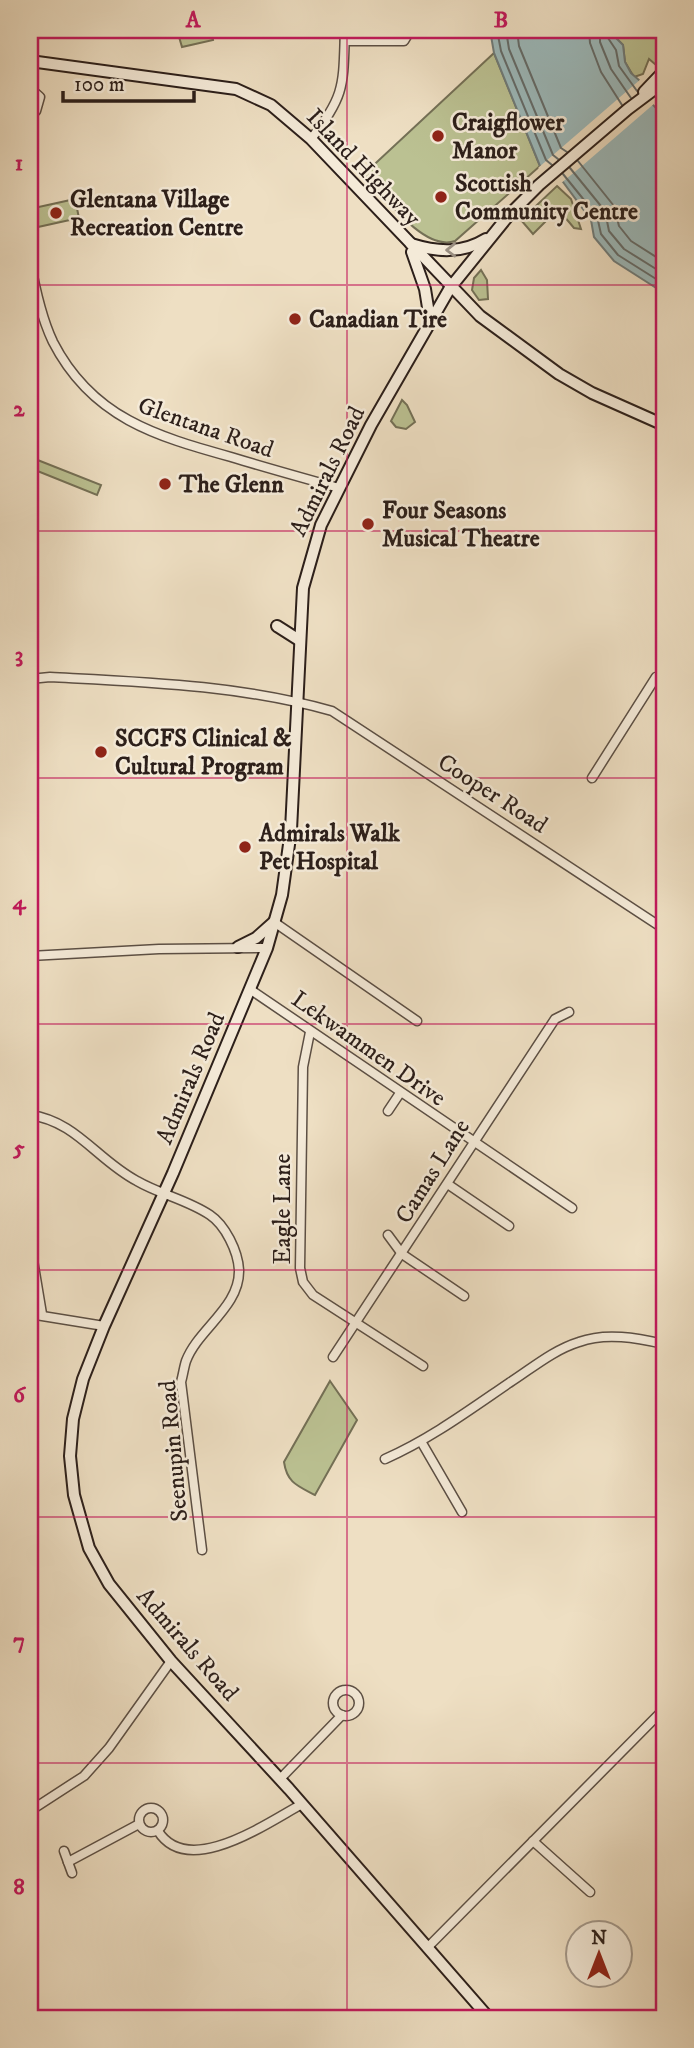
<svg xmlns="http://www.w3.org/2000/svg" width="694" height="2048" font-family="'IM FELL DW Pica',serif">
<rect width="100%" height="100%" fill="#eedfc3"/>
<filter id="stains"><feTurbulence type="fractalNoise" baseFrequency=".00286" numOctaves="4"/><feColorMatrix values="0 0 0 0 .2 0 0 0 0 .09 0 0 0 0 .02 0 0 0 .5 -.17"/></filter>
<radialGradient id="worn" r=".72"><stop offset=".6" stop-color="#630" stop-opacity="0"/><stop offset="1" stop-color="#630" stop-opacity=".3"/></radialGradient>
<g fill="#bbc192" stroke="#747056" stroke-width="2">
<polygon points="177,30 211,30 213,40 182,47"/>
<polygon points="617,30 664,30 664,58 656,65 649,59 643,74 634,77 625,62 623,45 615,37"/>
<path d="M494 53 540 166 455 241C423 252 384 195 364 174Z"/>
<polygon points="557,186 571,199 581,229 574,228 558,209 533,234 521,220"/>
<polygon points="75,199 79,218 38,227 34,208"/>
<polygon points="481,270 487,280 488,299 479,300 472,290 474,278"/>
<polygon points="402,400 407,405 415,422 406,429 396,427 391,421"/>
<polygon points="30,457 101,485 97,495 30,468"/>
<path d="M330 1381 357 1420 315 1495C298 1486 287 1483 284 1462Z"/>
</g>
<polygon fill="#9cbabc" stroke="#6f7c7b" stroke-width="2" points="490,30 618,30 615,37 623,45 625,62 631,73 639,80 648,100 664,116 664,293 614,261 594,237 591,220 563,182 540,166 494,53"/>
<polygon fill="#eedfc3" points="642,78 655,103 582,166 560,184 538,168"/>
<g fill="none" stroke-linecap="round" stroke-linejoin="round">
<g stroke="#646c6b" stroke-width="2">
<polyline points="497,30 501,51 546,160 552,165"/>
<polyline points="506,30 509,49 553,155 558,159"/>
<polyline points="517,30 519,46 561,148 567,152"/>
<polyline points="589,30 590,43 601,72 622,105"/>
<polyline points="600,30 600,42 611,69 631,98"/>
<polyline points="609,30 608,38 616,50 619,66 637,91"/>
<polyline points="578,161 614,206 619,226 631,241 664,262"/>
<polyline points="570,168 605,211 609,231 624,249 664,274"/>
<polyline points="563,174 597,216 601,234 618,255 664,284"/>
</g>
<defs>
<g id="minor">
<polyline points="345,41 404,41 407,36 404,30"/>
<polyline points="30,88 40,97 36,111 30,116"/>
<path d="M311 139C346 95 343 84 345 30"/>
<path d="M30 260C35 288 41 317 53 342 92 418 156 436 231 457 267 468 303 478 339 488"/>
<path d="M30 679 50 677C145 682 240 685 332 711L664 929"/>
<polyline points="592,778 656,677 664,682"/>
<polyline points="274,922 417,1021"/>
<polyline points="30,956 159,949 267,948"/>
<polyline points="251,990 572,1208"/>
<polyline points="310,1032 303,1067 300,1268 303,1282 313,1295 423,1366"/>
<polyline points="388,1111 400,1093"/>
<path d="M30 1115C76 1121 97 1160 137 1181 159 1194 188 1200 210 1215 225 1225 238 1251 239 1270 240 1307 198 1329 186 1361 184 1367 183 1375 181 1382L202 1550"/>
<polyline points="449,1185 509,1226"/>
<polyline points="388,1235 402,1254 464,1296"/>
<polyline points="30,1242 42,1314"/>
<polyline points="30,1314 104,1326"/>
<polyline points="333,1357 555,1019 569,1012"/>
<polyline points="422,1443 462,1512"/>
<path d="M385 1459C430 1439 468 1411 509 1383 531 1369 553 1350 579 1342 606 1332 637 1338 664 1344"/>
<circle cx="346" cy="1703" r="13"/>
<polyline points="280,1779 342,1715"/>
<circle cx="151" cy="1820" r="12"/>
<polyline points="30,1811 84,1776 109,1748 171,1661"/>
<path d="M158 1831C188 1879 267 1823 302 1804"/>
<polyline points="533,1841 590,1892"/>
<polyline points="64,1851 72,1873"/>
<polyline points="68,1862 139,1824"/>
<polyline points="427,1948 664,1709"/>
</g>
<g id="secondary">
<polyline points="30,61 236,89 271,105 311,139 480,316 559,374 592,393 664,425"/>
<polyline points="644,92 664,71"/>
<path d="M411 244C437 252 462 254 486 239"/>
<polyline points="412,252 425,289 430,320"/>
<polyline points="277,626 299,640"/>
<polyline points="238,947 256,938 274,922"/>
<polyline points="489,2018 289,1789 171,1661 109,1584 89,1548 74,1495 70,1456 73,1419 83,1379 104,1326 173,1173 267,948 282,895 291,830 303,588 321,525 371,425 450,288 509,215 539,185 628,109 664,82"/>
</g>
</defs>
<use href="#minor" stroke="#5c4f44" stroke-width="11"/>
<use href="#secondary" stroke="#2c1f1a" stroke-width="14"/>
<use href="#minor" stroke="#f4ead8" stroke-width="8"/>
<use href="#secondary" stroke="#f4ead8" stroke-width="10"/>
</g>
<defs><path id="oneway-chevron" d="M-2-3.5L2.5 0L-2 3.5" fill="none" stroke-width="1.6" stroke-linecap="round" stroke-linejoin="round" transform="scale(1.75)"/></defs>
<use stroke="#9a8f82" href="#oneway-chevron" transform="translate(451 250) rotate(179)"/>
<path fill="none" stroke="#c2185b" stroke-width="2" stroke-opacity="0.55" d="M347 30V2018M30 285H664M30 531H664M30 778H664M30 1024H664M30 1270H664M30 1517H664M30 1763H664"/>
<g fill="#8f2418" stroke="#f4ead8" stroke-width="2.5">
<circle cx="438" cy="136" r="7"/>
<circle cx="441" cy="197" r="7"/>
<circle cx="56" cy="213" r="7"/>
<circle cx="295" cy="319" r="7"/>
<circle cx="165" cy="484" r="7"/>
<circle cx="368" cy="524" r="7"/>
<circle cx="101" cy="752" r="7"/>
<circle cx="245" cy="847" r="7"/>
</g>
<g text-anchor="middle" stroke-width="5" stroke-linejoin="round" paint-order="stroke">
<g font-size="24" font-weight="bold" fill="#2c1f1a" stroke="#f4ead8" text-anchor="start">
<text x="452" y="130">Craigflower<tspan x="452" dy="28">Manor</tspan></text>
<text x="455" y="191">Scottish<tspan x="455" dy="28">Community Centre</tspan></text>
<text x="70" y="207">Glentana Village<tspan x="70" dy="28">Recreation Centre</tspan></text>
<text x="309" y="327">Canadian Tire</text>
<text x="179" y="492">The Glenn</text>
<text x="382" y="518">Four Seasons<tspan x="382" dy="28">Musical Theatre</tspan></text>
<text x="115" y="746">SCCFS Clinical &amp;<tspan x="115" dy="28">Cultural Program</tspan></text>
<text x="259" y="841">Admirals Walk<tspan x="259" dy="28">Pet Hospital</tspan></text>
</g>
<g font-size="24" fill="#2c1f1a" stroke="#f4ead8">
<text transform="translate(364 167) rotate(46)" y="8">Island Highway</text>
<text transform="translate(206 427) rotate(19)" y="8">Glentana Road</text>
<text transform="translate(327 471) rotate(-64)" y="8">Admirals Road</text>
<text transform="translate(493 793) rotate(33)" y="8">Cooper Road</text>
<text transform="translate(369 1048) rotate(35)" y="8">Lekwammen Drive</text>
<text transform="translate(190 1078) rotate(-67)" y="8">Admirals Road</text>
<text transform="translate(432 1171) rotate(-58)" y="8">Camas Lane</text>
<text transform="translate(282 1209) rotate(-90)" y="8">Eagle Lane</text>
<text transform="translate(173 1451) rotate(-95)" y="8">Seenupin Road</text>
<text transform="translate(188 1644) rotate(49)" y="8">Admirals Road</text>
</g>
</g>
<rect width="694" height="2048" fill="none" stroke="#eedfc3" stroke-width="77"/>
<g transform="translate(599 1954)"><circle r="33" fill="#f4ead8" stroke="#a4998c" stroke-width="2"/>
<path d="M0-5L12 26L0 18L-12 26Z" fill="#8f2418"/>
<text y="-10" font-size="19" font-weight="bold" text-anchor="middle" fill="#2c1f1a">N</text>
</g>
<path d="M63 91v10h131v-10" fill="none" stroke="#2c1f1a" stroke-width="3.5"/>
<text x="74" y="91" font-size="21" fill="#2c1f1a" stroke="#f4ead8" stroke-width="5" paint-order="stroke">100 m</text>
<rect x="38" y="38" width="618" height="1972" fill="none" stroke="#c2185b" stroke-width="2.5"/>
<g font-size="23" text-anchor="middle" font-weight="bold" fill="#c2185b">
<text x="193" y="27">A</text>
<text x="501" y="27">B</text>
<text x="19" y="170">1</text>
<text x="19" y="416">2</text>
<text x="19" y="662">3</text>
<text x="19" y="909">4</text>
<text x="19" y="1155">5</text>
<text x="19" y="1402">6</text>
<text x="19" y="1648">7</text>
<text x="19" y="1894">8</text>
</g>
<rect width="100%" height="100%" filter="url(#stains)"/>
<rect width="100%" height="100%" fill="url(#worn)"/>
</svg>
